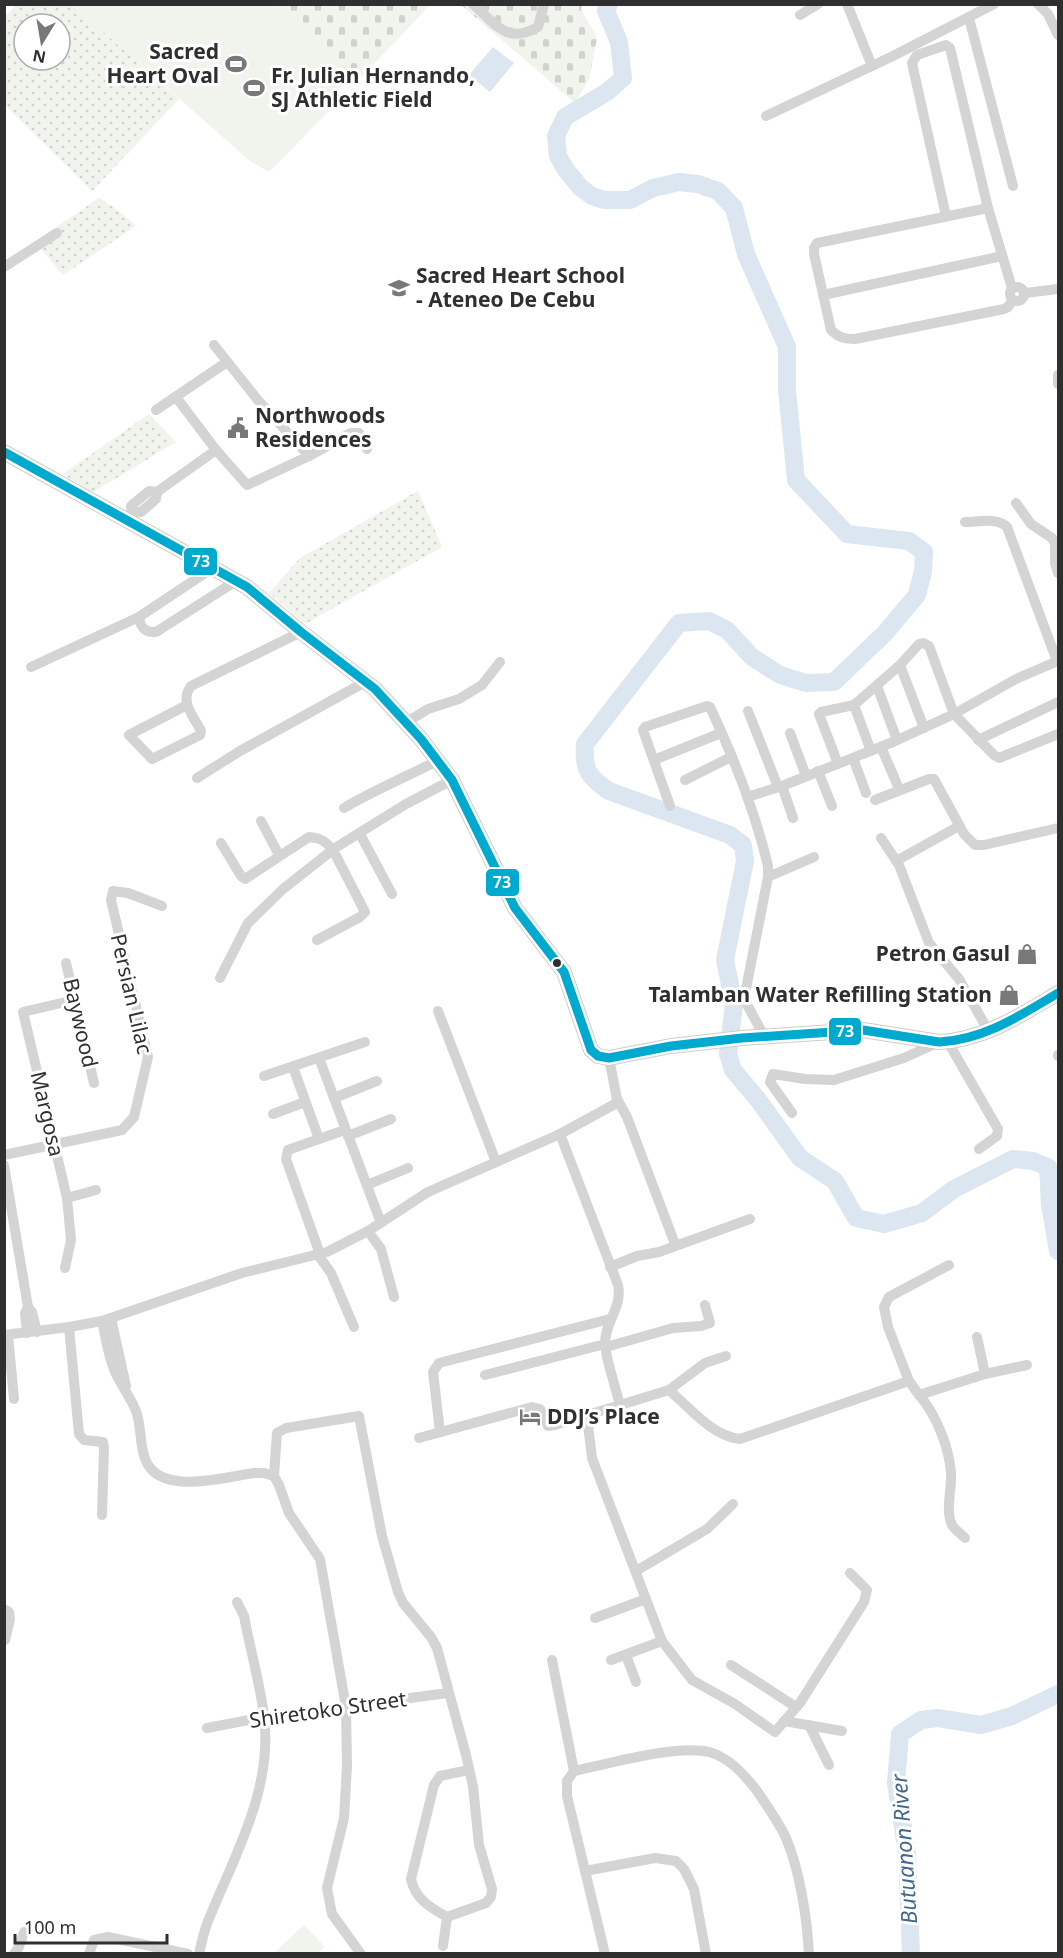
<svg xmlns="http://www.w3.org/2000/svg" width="1063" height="1958" font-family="'Noto Sans',sans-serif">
<defs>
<pattern id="grass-dots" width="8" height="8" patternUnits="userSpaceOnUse" patternTransform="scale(1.5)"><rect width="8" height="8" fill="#f0f4ed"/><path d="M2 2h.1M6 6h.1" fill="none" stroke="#ced2cc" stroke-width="1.8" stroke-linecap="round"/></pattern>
<pattern id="cemetery-stones" width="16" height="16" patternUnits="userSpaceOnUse" patternTransform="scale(1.5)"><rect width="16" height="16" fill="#f0f4ed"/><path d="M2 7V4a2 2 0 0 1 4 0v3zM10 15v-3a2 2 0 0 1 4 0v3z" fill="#ced2cc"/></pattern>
</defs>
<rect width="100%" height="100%" fill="#fff"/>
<g fill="url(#grass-dots)" fill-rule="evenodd">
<path d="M16 5H73L179 99 92 191 5 105 4 17ZM24 24H60V60H24Z"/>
<polygon points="99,198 119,211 136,226 63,275 35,242"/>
<polygon points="149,414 176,442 92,493 63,474"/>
<polygon points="418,491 442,547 305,624 269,593 300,558"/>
</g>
<g fill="url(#cemetery-stones)">
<polygon points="272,5 430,5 357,82"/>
<polygon points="461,5 582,5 581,9 597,38 589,79 575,103"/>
</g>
<g fill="#f0f4ed">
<polygon points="73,5 272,5 351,76 330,99 330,110 269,172 250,161"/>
<polygon points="304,1925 325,1947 318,1953 274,1953"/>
</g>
<polygon fill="#dbe6f0" points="493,47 514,63 490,92 469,75"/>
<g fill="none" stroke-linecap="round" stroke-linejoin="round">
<polyline stroke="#dbe6f0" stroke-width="3" points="1048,1167 1058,1175"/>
<g stroke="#dbe6f0" stroke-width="18">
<path d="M609 4 606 11 619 42 623 78 607 92 565 117 556 136 558 156 566 170 581 188 592 196 604 200H630L653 188 679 182 698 184 718 191 734 208 746 254 787 347V390L796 480 847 534 909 541 924 552 923 571 917 595 885 633 834 682 806 683 780 675 752 657 727 630 709 621 679 623 585 744C583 769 588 777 609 791L730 835 743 845 745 861 725 960 734 1004 728 1054 733 1070 759 1101 800 1158 835 1181 856 1218 884 1224 922 1213 954 1189 1013 1159 1033 1161 1048 1167 1050 1205 1058 1251"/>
<polyline points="911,1954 907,1853 896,1783 900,1734 921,1720 938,1718 981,1725 1012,1716 1058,1694"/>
</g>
<g stroke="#d4d4d4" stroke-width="10">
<path d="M473 4C495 24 507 45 538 27L544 4"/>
<polyline points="847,4 872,66"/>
<polyline points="1038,4 1048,14 1058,35"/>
<polyline points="800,15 818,4"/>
<polyline points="969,18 1013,186"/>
<polyline points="766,116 893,56 994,4"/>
<path d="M988 208 817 243 814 248V254L831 330C838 337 844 339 855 339L1004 309 1008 307 1013 300"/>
<polyline points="946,216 912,63 917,55 946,45 950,48 988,208 1012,288"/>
<polyline points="4,267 57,233"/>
<circle cx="1017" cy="294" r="7"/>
<polyline points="1025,293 1058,289"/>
<polyline points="823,295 1002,256"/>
<polyline points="214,345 257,399 309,456"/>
<polyline points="1058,375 1058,384"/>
<polyline points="176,397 216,450 247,485 309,456 351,433 359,433 367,449"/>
<polyline points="156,410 227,362"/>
<polyline points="1016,503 1031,524 1052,538 1055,544 1055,563 1058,573"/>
<polyline points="132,512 131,506 149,491 157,492"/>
<polyline points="124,519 132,512 141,512 156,499 157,492 216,450"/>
<path d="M965 522C978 522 997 517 1007 527L1057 661"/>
<path d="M139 617C140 627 145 633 156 632L236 581"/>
<polyline points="900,665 924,728"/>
<polyline points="31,667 139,617 214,567"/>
<polyline points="877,686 897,740"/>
<path d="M187 705 129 735 152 759 200 735 201 731C194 717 179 701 191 686L301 632"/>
<polyline points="854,705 871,751"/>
<polyline points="748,711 778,787"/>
<polyline points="407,722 428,709 459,699 482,685 500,662"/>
<polyline points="790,733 806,776"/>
<polyline points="978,740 1058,702"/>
<polyline points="881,747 897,784"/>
<polyline points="853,758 866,793"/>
<polyline points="654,760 721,733"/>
<polyline points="838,764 819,714 821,712 854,705 900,665 919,644 923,643 929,646 954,714 994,755 999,758 1058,734"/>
<polyline points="818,771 832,806"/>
<polyline points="197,778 240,751 367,681"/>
<polyline points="685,780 731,757"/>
<polyline points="782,786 793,818"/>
<polyline points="747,797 782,786 893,742 954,714 1016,679 1058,661"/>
<polyline points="875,800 929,779 934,779 964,834 975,845 984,845 1058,828"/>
<path d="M670 806 643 730 645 727 707 706 710 707C734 758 755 811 768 866V877L744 999 764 1036"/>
<path d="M344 808C374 790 406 777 437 761"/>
<polyline points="261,821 279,855"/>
<polyline points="360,834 392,894"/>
<polyline points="881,838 899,865 929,943 959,979 989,1032"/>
<path d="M221 843 241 876 245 879 309 837C321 838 325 841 333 850L365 912 360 917 317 940"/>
<polyline points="896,861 959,826"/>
<polyline points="768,877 814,857"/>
<polyline points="66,963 94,1083"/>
<polyline points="220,978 248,923 283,889 335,848 406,804 452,780"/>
<polyline points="438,1011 496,1162"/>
<polyline points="948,1042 998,1129 997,1136 979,1149"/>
<polyline points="1058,1056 1058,1055"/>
<polyline points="319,1058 381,1223"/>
<polyline points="609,1058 617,1099 627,1117 675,1244"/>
<polyline points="293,1067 319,1139 288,1150 286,1159 320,1254"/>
<polyline points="264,1076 365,1042"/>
<polyline points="334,1098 377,1081"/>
<polyline points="792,1113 770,1082 773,1074 805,1079 834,1080 904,1058 939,1042"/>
<polyline points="273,1114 305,1102"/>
<path d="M560 1134 618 1285C623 1307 604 1323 605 1345 606 1359 616 1389 620 1405"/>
<polyline points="348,1136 391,1119"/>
<polyline points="319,1139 345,1130"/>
<polyline points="4,1155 122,1130 134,1117 148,1057 111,900 113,891 128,893 162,906"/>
<polyline points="4,1165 28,1307 32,1312 37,1332"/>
<polyline points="367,1185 408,1168"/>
<polyline points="67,1198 96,1190"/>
<polyline points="368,1231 381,1249 394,1297"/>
<polyline points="318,1255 331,1273 354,1327"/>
<polyline points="949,1265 889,1297 884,1307 888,1327 909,1381 919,1395 985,1374 1027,1365"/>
<polyline points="610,1267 637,1256 659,1252 750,1219"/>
<polyline points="65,1268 71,1240 67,1198 23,1012 74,1000"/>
<polyline points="111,1318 126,1386"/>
<path d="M102 1321C106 1338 108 1358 116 1374 122 1387 131 1398 136 1411 142 1427 139 1446 146 1461 161 1496 225 1477 254 1473H264L274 1476"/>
<polyline points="69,1327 79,1434 84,1440 103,1442 104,1448 102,1515"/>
<polyline points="27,1333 25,1313 28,1307"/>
<polyline points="4,1335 69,1327 102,1321 242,1273 327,1252 368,1231 428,1192 560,1134 615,1104 617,1099"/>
<polyline points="8,1335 14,1399"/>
<polyline points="977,1337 985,1374"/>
<polyline points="606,1347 673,1328 701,1326 710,1323 705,1305"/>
<polyline points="485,1375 605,1344"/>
<polyline points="669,1390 705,1363 726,1356"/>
<path d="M919 1395C936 1414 949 1447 951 1473 952 1489 945 1510 952 1525 955 1530 961 1534 965 1538"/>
<polyline points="587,1417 592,1458 662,1641 692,1680 735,1704 775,1732 800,1703 864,1602 867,1590 850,1573"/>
<polyline points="440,1432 433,1372 439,1363 610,1319"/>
<path d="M419 1438 532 1407 540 1409 548 1426 555 1425 669 1390C690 1408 712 1436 740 1439L909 1381"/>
<polyline points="636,1571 707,1529 733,1504"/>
<polyline points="4,1609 9,1612 10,1619 5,1640"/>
<polyline points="595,1618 646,1599"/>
<polyline points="626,1655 636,1682"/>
<polyline points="552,1660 574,1771"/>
<polyline points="611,1660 662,1641"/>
<polyline points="731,1665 796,1707"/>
<polyline points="784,1721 842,1731"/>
<polyline points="809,1725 829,1765"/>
<polyline points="207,1728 264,1717 448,1693"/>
<polyline points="585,1871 655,1858 676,1861 684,1869 694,1889 706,1954"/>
<polyline points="443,1946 447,1917"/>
<polyline points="14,1954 19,1947 24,1932"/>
<polyline points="89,1954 94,1940 108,1937 188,1954"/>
<path d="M199 1954C202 1940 205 1926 211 1914 237 1851 273 1787 264 1716 260 1683 250 1649 244 1616L237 1602"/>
<path d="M361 1954 332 1914 327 1888 344 1818 347 1766 346 1707 320 1559 289 1513 279 1485 274 1476 277 1433 286 1428 359 1416 382 1536 398 1592 403 1603 431 1637 437 1648 466 1755 473 1786 479 1845 492 1889 491 1897 486 1903 447 1917C431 1908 415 1899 411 1879L434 1785 440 1776 469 1770"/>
<path d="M605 1954 567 1796V1781L574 1771C608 1764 677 1744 709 1752 729 1757 745 1775 757 1791 767 1806 778 1821 786 1838 800 1871 807 1918 809 1954"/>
</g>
<path stroke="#cdcdcd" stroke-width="16" d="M4 452 247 587 301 632 375 689 421 739 452 780 515 908 564 972 591 1050 598 1056 609 1058 671 1046 742 1038 863 1030 939 1042C984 1040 1021 1015 1058 993"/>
<defs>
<path id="bus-1" d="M4 452 247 587 301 632 375 689 421 739 452 780 515 908 564 972 591 1050 598 1056 609 1058 671 1046 742 1038 863 1030 939 1042C984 1040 1021 1015 1058 993"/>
</defs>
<use href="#bus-1" stroke="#fff" stroke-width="14"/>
<use href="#bus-1" stroke="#00a9ce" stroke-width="9"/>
</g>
<defs>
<symbol id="stadium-bare" viewBox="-9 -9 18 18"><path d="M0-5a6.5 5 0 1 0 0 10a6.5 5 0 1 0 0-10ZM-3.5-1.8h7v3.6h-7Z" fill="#787878" stroke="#fff" stroke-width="2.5" paint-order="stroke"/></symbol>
<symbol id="school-bare" viewBox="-9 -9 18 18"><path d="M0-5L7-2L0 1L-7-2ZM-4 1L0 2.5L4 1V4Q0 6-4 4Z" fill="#787878" stroke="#fff" stroke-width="2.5" paint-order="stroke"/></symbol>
<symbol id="civic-bare" viewBox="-9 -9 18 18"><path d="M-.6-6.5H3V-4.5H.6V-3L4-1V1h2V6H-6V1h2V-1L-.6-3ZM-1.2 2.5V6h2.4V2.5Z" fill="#787878" stroke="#fff" stroke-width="2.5" paint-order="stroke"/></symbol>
<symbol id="shop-bare" viewBox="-9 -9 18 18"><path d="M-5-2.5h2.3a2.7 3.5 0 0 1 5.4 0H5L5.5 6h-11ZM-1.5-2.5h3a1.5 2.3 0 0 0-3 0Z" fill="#787878" stroke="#fff" stroke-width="2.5" paint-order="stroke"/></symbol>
<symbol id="hotel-bare" viewBox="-9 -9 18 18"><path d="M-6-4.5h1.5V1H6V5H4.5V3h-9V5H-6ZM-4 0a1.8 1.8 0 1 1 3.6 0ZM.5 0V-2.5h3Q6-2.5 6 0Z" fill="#787878" stroke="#fff" stroke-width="2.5" paint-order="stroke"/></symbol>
</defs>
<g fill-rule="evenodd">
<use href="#stadium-bare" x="221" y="49" width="30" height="30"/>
<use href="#stadium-bare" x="239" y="73" width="30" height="30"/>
<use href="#school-bare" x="384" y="273" width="30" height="30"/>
<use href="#civic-bare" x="223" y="413" width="30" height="30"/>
<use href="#shop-bare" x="1012" y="939" width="30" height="30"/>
<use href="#shop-bare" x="994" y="980" width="30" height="30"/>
<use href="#hotel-bare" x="515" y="1402" width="30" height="30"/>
</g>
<circle fill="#2f2f2f" stroke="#fff" stroke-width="2" cx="557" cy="963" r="5"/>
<g text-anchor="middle" stroke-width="6" stroke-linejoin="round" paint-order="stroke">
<g font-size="21" font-weight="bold" fill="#2f2f2f" stroke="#fff" text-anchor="start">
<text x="219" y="59" text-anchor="end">Sacred<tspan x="219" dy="24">Heart Oval</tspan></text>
<text x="271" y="83">Fr. Julian Hernando,<tspan x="271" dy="24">SJ Athletic Field</tspan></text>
<text x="416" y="283">Sacred Heart School<tspan x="416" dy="24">- Ateneo De Cebu</tspan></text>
<text x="255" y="423">Northwoods<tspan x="255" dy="24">Residences</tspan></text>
<text x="1010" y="961" text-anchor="end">Petron Gasul</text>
<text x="992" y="1002" text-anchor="end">Talamban Water Refilling Station</text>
<text x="547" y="1424">DDJ’s Place</text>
</g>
<g font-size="21" fill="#2f2f2f" stroke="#fff">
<text transform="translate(131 994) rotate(77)" y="7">Persian Lilac</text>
<text transform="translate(80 1023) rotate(77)" y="7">Baywood</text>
<text transform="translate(47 1114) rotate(77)" y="7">Margosa</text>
<text transform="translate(328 1710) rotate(-8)" y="7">Shiretoko Street</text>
</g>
<g font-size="22" font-style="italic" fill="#43688b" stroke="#fff">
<text transform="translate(904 1849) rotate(-94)" y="8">Butuanon River</text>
</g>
</g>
<g stroke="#fff" stroke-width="2">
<rect x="183" y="547" width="35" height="29" rx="6" fill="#00a9ce"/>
<rect x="485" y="868" width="35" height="29" rx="6" fill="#00a9ce"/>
<rect x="828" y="1017" width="34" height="29" rx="6" fill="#00a9ce"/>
</g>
<g font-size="16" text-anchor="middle" font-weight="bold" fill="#fff">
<text x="201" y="567">73</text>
<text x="502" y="888">73</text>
<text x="845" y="1037">73</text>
</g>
<rect width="1063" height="1958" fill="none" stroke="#2f2f2f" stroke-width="12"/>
<g transform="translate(42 42) rotate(191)"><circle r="28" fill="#ffffff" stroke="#acacac" stroke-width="1.5"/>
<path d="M0-4.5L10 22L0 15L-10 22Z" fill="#787878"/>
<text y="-9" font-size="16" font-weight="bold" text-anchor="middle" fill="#2f2f2f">N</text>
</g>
<path d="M15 1934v9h152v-9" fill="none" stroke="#2f2f2f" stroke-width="3"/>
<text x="24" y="1934" font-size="18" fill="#2f2f2f" stroke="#ffffff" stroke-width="4.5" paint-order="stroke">100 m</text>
</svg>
